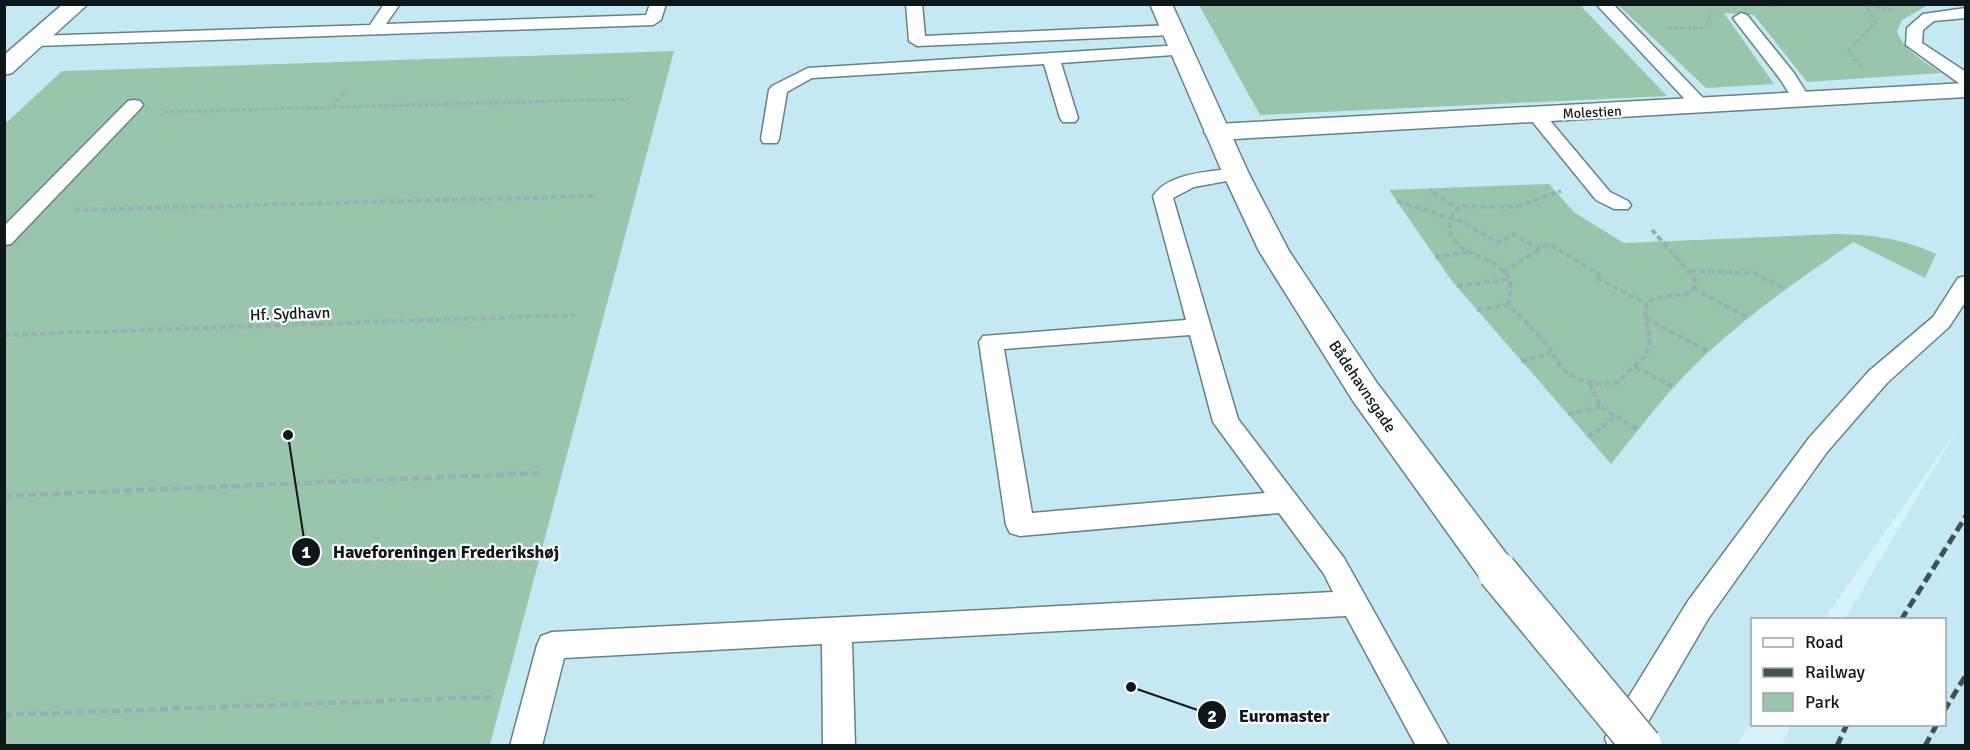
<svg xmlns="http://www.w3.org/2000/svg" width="1970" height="750" font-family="Signika,sans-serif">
<rect width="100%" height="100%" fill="#d7f3f9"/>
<polygon fill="#c4e9f2" points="5,5 1965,5 1965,745 1782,745 1791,725 1944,724 1944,620 1845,619 1957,430 1824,619 1752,620 1752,722 1736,745 490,745 673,51 62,71 5,124"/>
<g fill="#99c6ab">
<polygon points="1199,5 1580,5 1667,96 1260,115"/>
<path d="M1618 5H1928L1902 20 1897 31C1904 51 1924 61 1941 73L1807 82 1754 15 1724 13 1774 84 1706 88Z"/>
<polygon points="674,51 490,745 5,746 5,124 62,71"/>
<path d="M1549 184 1575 213 1624 243 1837 234C1874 235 1901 238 1936 254L1925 278 1853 242C1797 281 1743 318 1694 366 1664 395 1638 431 1611 464L1452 281 1389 190Z"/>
</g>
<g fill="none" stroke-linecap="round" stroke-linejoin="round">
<defs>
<g id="lane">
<polygon points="384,4 400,4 386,24 646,15 650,4 666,4 661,20 653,25 35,46 27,41 35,36 370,25"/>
<polygon points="906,4 922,4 925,36 1172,25 1180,30 1172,35 917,46 909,41"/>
<polygon points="1596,4 1613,4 1707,102 1710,106 1707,110 1695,110"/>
<polygon points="1966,8 1966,18 1934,21 1923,30 1922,43 1966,72 1966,85 1960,84 1906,45 1907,28 1923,14"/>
<polygon points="1741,13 1747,15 1794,73 1811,100 1808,104 1796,104 1780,79 1733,18"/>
<polygon points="1181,45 1189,50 1187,54 1061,63 1078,118 1075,122 1063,122 1060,118 1044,64 812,78 787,92 779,139 777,143 763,143 761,139 769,90 772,86 808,68"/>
<polygon points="134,100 140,101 143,105 140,109 11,244 4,245 4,226 128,101"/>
<polygon points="1536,110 1542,111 1610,192 1628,201 1631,205 1628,209 1614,209 1596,200 1527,115 1530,111"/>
<path d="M1236 168 1243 170 1246 174 1243 178 1194 187 1173 198 1238 419 1344 558 1449 746H1416L1346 616 852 642 855 746H823L822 644 564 658 542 746H510L537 645 541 636 552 632 1333 592 1324 574 1279 513 1020 536 1010 533 1006 525 979 342 983 336 1186 320 1153 196C1169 172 1210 172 1236 168ZM1190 335 1213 422 1265 493 1032 513 1004 349Z"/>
<polygon points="1966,276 1966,301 1949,327 1887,383 1827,452 1708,619 1634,746 1608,746 1605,738 1610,727 1688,601 1809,438 1869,371 1933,317 1958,278"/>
</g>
<g id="street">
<polygon points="63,4 88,4 12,73 4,75 4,55"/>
<polygon points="1966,83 1966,97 1217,140 1208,137 1204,132 1208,127 1217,124"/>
</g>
<polygon id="secondary" points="1150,4 1172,4 1249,174 1289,251 1377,383 1511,560 1516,571 1511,582 1497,587 1483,582 1353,401 1259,251 1223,174"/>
</defs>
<use href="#lane" stroke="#678186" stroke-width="3"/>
<use href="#street" stroke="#678186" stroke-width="3"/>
<use href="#secondary" stroke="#678186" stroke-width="3"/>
<g stroke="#98aeb3" stroke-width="3" stroke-dasharray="4.5 2" stroke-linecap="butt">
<polyline points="1863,4 1895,11"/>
<polyline points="1769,6 1790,4"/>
<polyline points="1667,28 1703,28 1708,24 1711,14"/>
<polyline points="1862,66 1853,58 1849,50 1876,22 1866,6"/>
<polyline points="333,107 345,91"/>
<polyline points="164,112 629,99"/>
<polyline points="1430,189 1435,194"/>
<polyline points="1552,194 1561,191"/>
</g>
<g stroke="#98aeb3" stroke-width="4" stroke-dasharray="6 3" stroke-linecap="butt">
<polyline points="1433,193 1459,208"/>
<path d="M1556 193 1515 207 1463 206C1455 209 1451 215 1450 223 1446 256 1496 254 1508 277 1513 285 1508 296 1509 305L1545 342 1562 369 1577 379 1599 384 1618 382 1645 356 1650 342 1645 314 1647 304 1654 298 1687 294 1693 288 1695 279 1652 230"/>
<polyline points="1397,201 1463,222 1498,243 1514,234 1540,249 1549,244 1599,274 1595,277 1647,304"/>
<polyline points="74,210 596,196"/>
<polyline points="1435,257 1470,252"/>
<polyline points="1690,271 1754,273 1785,289"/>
<polyline points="1503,272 1540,249"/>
<polyline points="1457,286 1509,279"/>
<polyline points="1693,288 1748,318"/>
<polyline points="1477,310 1509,305"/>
<polyline points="1646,318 1709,352"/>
<polyline points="4,335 575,315"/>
<polyline points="1521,361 1551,353"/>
<polyline points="1635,367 1675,388"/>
<polyline points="1590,383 1600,407 1639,430"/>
<polyline points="1568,414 1600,407"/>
<polyline points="1588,437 1616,416"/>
</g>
<g stroke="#98aeb3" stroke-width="4.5" stroke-dasharray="8 4" stroke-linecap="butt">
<polyline points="4,496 540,473"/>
<polyline points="4,715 491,697"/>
</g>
<use href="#lane" fill="#fff" fill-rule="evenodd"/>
<use href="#street" fill="#fff" fill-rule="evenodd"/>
<use href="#secondary" fill="#fff" fill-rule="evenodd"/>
<g stroke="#415053" stroke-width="5" stroke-dasharray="10 5" stroke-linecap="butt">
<polyline points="1901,620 1966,516"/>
<polyline points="1944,711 1966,675"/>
<polyline points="1837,746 1847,724"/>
<polyline points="1925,746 1937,724"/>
</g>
<defs>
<polyline id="secondary-bridge" points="1497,571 1642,746"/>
</defs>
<use href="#secondary-bridge" stroke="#678186" stroke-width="42" stroke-linecap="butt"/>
<use href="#secondary-bridge" stroke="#fff" stroke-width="39"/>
</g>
<g text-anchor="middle" stroke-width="4.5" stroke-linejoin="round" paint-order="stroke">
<g font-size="14" fill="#0e181a" stroke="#fff">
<text transform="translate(1592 112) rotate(-3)" y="5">Molestien</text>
</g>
<g font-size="16" fill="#0e181a" stroke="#fff">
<text transform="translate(290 313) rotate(-2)" y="6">Hf. Sydhavn</text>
<text transform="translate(1363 386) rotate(56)" y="6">Bådehavnsgade</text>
</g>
</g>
<path fill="none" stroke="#0e181a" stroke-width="2" d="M288 435L306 552M1131 687L1212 715"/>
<g fill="#0e181a" stroke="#fff" stroke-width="2">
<circle cx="288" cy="435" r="6"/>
<circle cx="1131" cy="687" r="6"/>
<circle cx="306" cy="552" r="15"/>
<circle cx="1212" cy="715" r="15"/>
</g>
<g font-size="18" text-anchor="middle" font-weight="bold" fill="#fff">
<text x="306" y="558">1</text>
<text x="1212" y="722">2</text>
</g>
<g font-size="18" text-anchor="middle" font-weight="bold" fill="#0e181a" stroke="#fff" stroke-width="4.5" stroke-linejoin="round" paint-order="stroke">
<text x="446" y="558">Haveforeningen Frederikshøj</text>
<text x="1284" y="722">Euromaster</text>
</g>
<rect width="1970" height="750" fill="none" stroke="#0e181a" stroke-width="12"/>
<rect x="1751" y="618" width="195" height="108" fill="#ffffff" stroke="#9fa3a3" stroke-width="1.5"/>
<rect x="1763" y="638" width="30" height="9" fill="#ffffff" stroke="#9fa3a3" stroke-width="1.5"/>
<text x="1805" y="648" font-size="18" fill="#0e181a">Road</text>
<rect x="1763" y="668" width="30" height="9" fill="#415053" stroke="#9fa3a3" stroke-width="1.5"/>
<text x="1805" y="678" font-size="18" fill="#0e181a">Railway</text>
<rect x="1763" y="693" width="30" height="18" fill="#99c6ab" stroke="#9fa3a3" stroke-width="1.5"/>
<text x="1805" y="708" font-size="18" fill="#0e181a">Park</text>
</svg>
